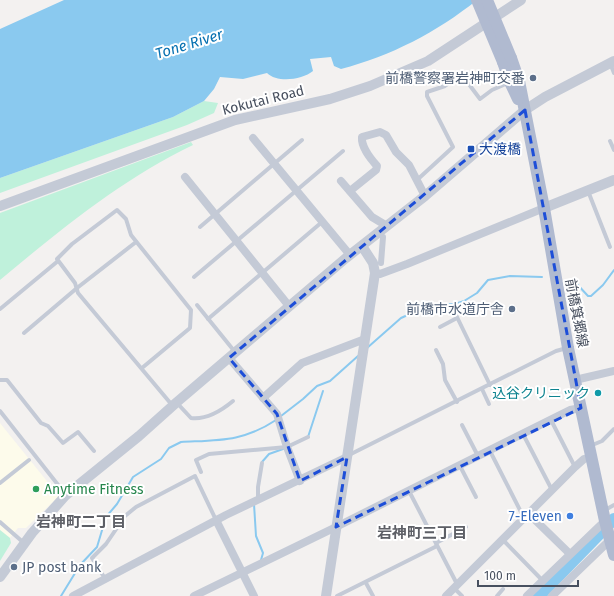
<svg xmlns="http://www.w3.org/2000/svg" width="614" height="596" font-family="'Fira Sans','Noto Sans JP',sans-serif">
<rect width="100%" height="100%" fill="#f3f1f0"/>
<polygon fill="#fdfbeb" points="0,423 59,496 26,528 18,528 10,538 0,530"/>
<g fill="#bff1db">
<polygon points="204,101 218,103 214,113 187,125 0,193 0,178 173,117"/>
<path d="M191 142 193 145C122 179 60 230 0 280V213Z"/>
<polygon points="0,530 10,538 11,543 0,561"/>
</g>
<path fill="#8ac9ef" d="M64 0H477C437 32 391 56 341 69L334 66 331 57 310 59 313 71C302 80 277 83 267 73L243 79 220 77 214 89 204 101 173 117 0 178V29Z"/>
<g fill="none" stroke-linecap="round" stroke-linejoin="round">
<g stroke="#8ac9ef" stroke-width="2">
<polyline points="568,280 576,283 588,296 591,296 603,285 614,270"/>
<polyline points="367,348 401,318 430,305 455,304 464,301 477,293 488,280 510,276 542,277"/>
<polyline points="281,416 303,399 317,386 330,381 358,356"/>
<polyline points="308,437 323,391"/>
<polyline points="262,462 269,454 283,449"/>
<polyline points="254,504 256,536 263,553 261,560"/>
<path d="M61 596 80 565 97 547 106 517 117 504 133 477 161 459 169 448 181 442C218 440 243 442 276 420"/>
</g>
<polyline stroke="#8ac9ef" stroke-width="12" points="539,596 614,519"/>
<g stroke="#c4cad6" stroke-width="4">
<polyline points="610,63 614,73"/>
<polyline points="610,141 614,150"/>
<polyline points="417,180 453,147 427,96 427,92 445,86 460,75 462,75 480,99 492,90 508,83"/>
<polyline points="588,191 610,247"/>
<polyline points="200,227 302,140"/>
<polyline points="194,277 343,151"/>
<polyline points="197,305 235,352"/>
<polyline points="0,309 58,261"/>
<polyline points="456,315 490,385"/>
<polyline points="208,319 322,222"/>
<polyline points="440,327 457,318"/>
<polyline points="24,333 77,288 136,242"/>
<polyline points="436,350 443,364 445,380 457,402"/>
<polyline points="142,368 190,328 191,310 131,235 126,219 117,210 72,244 57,259 75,283 78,293 172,405"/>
<polyline points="0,380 7,380 41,423 48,426 63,443 78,432 94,451"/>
<polyline points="482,389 489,404"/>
<path d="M177 403 191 418C207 420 221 411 233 401"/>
<polyline points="0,411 66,495"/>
<polyline points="551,420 575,467"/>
<polyline points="462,425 478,456"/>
<polyline points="523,434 552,490"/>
<polyline points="590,446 602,441 614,429"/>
<polyline points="490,451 524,518"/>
<polyline points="349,455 556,351 567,348"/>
<polyline points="460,466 476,497"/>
<polyline points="201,472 196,460 209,454 287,447 308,437"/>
<polyline points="0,483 29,460"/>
<polyline points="409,491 457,584"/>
<polyline points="258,499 258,487 262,463"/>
<polyline points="605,510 614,505"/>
<polyline points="0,522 24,543"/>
<polyline points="503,540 543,581"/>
<polyline points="436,543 466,527"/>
<polyline points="107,578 104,577 92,558 106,544 125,516 136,507 195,476 216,520"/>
<polyline points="366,583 373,596"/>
<polyline points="454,588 462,596"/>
<polyline points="337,596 437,546"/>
<polyline points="497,596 503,589"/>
</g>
<polyline stroke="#c4cad6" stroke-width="6" points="381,263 383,237"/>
<g stroke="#c4cad6" stroke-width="8">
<polyline points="253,138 350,255"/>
<polyline points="185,177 289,306"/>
<polyline points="341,181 372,217 387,226"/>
<path d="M350 191 376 170 377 166C370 158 361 147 362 137L380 132 386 135 396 152 409 165 425 196"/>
<polyline points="375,273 380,274 407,264 544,208"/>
<polyline points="229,358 277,414 287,447 300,481"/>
<polyline points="575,380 614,371"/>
<polyline points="263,398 302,363 365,339"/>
<polyline points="529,514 570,554"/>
<polyline points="216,520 254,596"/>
<polyline points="73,596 226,515 347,457"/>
<polyline points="194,596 336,527 570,410 581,408"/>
<polyline points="446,596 575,467 584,459 591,457"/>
<polyline points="527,596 605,521"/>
<polyline points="552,596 612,538"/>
</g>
<g stroke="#c4cad6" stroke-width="10">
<polyline points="0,206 235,120 330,99 370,86 428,61 521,0"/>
<polyline points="544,208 614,180"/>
<polyline points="0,577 32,533 66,495 139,436 177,402 346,258 425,196 525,110 545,97 614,61"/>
<polyline points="326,596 375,273 373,263 362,246"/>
</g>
<g stroke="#b0bad0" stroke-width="12">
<polyline points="511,58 519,81 544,208 568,348 605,521 614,555"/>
<polyline points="503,62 510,82 518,99"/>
</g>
<g stroke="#b0bad0" stroke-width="12">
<polyline points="477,0 503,62"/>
<polyline points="487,0 511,58"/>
</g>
</g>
<path fill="none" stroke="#1d4ed8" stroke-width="3" stroke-dasharray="8 5" stroke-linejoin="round" d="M525 110 581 408 336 527 347 457 300 481 277 414 229 358Z"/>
<g fill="#5c6f8a" stroke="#fff" stroke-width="1.5">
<circle cx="533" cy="78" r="4"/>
<circle cx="512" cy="309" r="4"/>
<circle cx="14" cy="567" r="4"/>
</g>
<rect fill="#1a4fb4" stroke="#fff" stroke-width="1.5" x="467" y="145" width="8" height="8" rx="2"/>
<circle fill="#0f9aa8" stroke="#fff" stroke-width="1.5" cx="598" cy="393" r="4"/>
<circle fill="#2e9e5b" stroke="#fff" stroke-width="1.5" cx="36" cy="489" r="4"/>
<circle fill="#3f7fe0" stroke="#fff" stroke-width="1.5" cx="570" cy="516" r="4"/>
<g text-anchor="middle" stroke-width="4" stroke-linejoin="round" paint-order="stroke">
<g font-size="14" fill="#4e5e75" stroke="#fff" text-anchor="end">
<text x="525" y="83">前橋警察署岩神町交番</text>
<text x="504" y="314">前橋市水道庁舎</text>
<text x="22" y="572" text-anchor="start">JP post bank</text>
</g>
<g font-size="14" fill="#48505f" stroke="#fff">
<text transform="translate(263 100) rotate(-14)" y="5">Kokutai Road</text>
<text transform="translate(577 313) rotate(79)" y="5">前橋箕郷線</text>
</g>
<g font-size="14" fill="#164399" stroke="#fff" text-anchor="start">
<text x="479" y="154">大渡橋</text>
</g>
<g font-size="14" fill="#0d838f" stroke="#fff" text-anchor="end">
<text x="590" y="398">込谷クリニック</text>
</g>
<g font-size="14" fill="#27864d" stroke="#fff" text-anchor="start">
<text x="44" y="494">Anytime Fitness</text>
</g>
<g font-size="14" fill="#366cbe" stroke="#fff" text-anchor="end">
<text x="562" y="521">7-Eleven</text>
</g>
<g font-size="15" font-style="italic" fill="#0871b1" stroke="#fff">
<text transform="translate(189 44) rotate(-17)" y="5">Tone River</text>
</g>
<g font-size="15" font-weight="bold" fill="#5d5f66" stroke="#fff">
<text x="81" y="527">岩神町二丁目</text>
<text x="422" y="538">岩神町三丁目</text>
</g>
</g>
<path d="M478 580v6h100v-6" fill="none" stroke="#48505f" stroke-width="2"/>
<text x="484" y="580" font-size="12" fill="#48505f" stroke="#ffffff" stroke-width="3" paint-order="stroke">100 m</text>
</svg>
